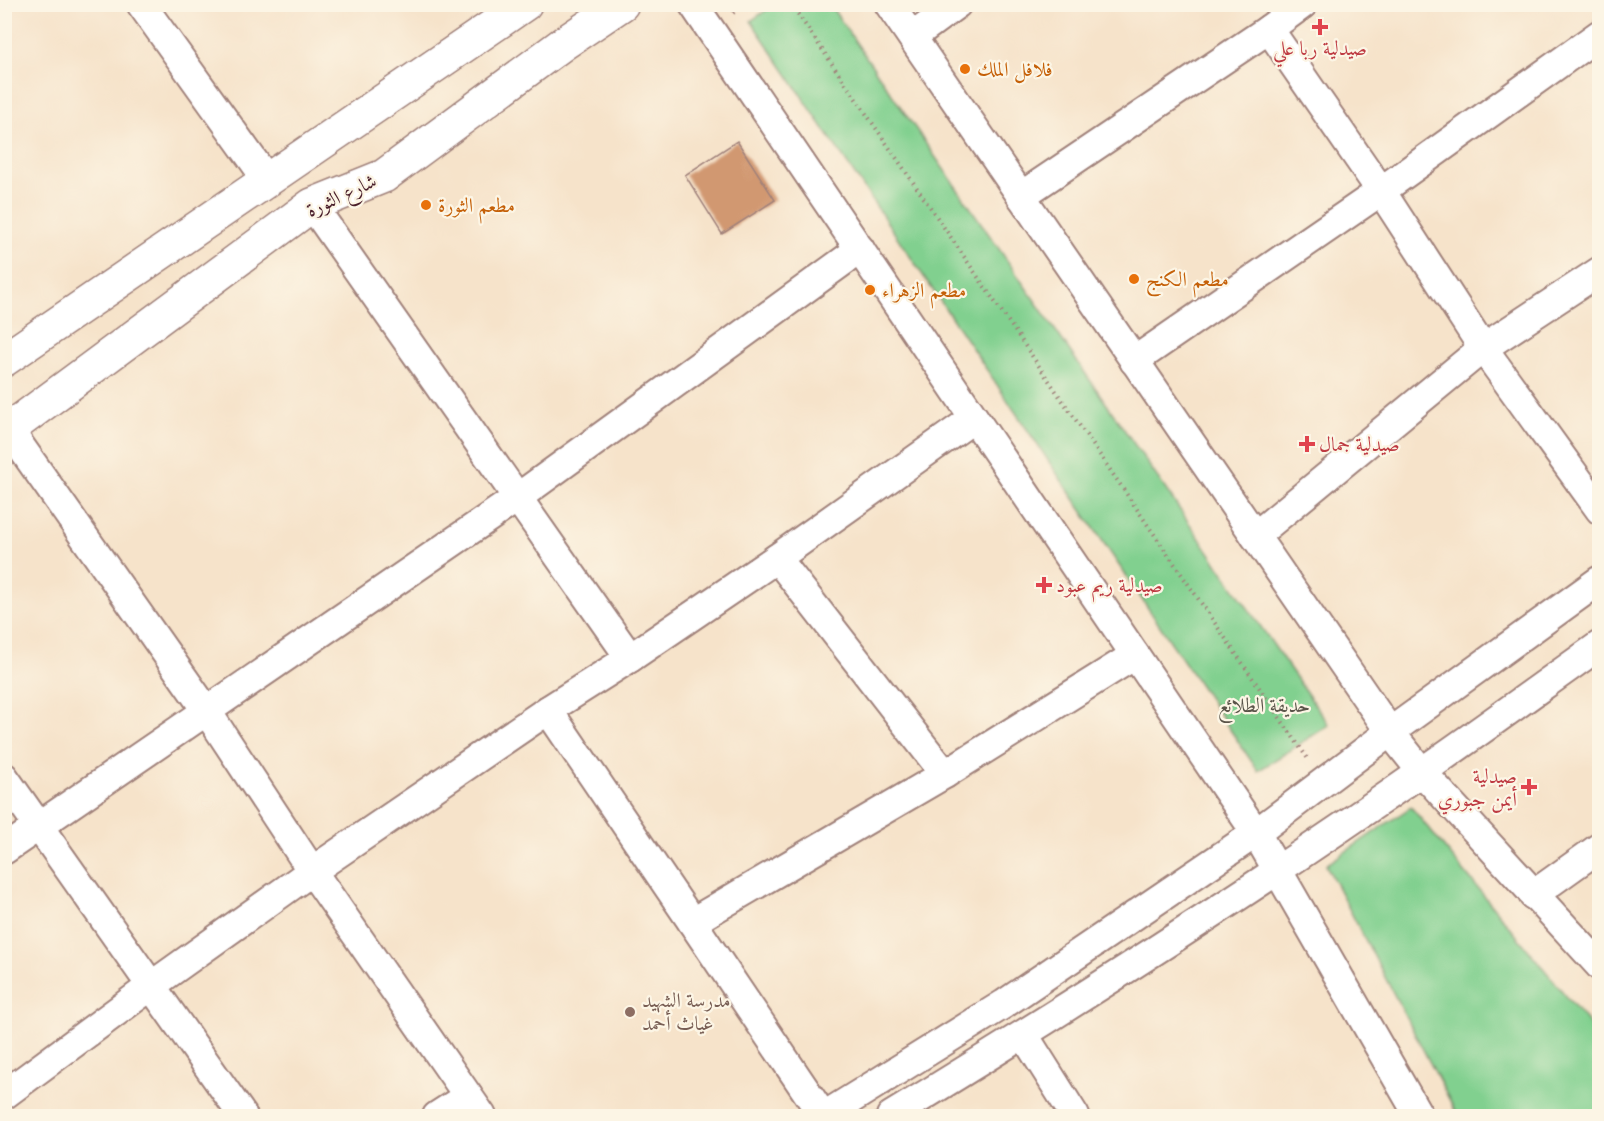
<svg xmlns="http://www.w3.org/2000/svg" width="1604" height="1121" font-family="Cardo,Amiri,serif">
<rect width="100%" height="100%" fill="#fcf5e5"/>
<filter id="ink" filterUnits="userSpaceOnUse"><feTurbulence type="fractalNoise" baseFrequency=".0167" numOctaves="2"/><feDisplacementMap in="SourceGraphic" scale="12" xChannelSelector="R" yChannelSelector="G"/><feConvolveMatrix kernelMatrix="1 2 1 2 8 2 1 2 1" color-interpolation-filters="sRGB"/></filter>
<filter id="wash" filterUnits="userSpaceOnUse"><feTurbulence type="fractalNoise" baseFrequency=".008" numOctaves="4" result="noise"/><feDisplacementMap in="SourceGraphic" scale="24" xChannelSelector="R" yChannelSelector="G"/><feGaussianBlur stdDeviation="1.35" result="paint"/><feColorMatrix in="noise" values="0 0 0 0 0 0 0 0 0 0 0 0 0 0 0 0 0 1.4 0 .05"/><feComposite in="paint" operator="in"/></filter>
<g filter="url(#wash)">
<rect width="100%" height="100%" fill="#f6e3ca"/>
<g fill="#81d08f" stroke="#66785d" stroke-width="1.5">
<polygon points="775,4 830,5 1329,725 1258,771 751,21"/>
<polygon points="1411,807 1599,1036 1599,1116 1458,1116 1326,865"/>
</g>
<g id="blocks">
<polygon fill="#d19871" points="737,141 775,200 722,234 685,175"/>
</g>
</g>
<g filter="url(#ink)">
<use href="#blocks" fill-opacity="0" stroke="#a0817a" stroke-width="1.5"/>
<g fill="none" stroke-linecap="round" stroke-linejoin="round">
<defs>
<g id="minor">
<polyline points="141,4 268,181"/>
<polyline points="693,4 1256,833 1419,1116"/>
<polyline points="889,4 1390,732 1422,772 1600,966"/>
<polyline points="1269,29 1381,191 1483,348 1600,510"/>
<polyline points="912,37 957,4"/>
<polyline points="1021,196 1269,29 1303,4"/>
<polyline points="312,205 630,658"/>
<polyline points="1134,361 1381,191 1600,34"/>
<polyline points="9,430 206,710 312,871 482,1116"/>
<polyline points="1255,536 1483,348 1600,271"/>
<polyline points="777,558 945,774"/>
<polyline points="548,710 692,922 945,774 1135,655"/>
<polyline points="4,777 243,1116"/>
<polyline points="4,850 517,498 860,249"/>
<polyline points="1533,895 1600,847"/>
<polyline points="692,922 823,1116"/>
<polyline points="1024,1035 1075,1116"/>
<polyline points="4,1095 151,986 312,871 548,710 630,658 777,558 974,418"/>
<polyline points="437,1116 468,1096"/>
<polyline points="824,1116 1004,1004 1256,833 1390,732 1600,580"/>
<path d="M891 1116C1071 1006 1250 892 1423 771 1482 730 1541 687 1600 645"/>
</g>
<g id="major">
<polyline points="4,360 525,4"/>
<polyline points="4,433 312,205 384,176 564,43 622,4"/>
</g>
</defs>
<use href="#minor" stroke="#a0817a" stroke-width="32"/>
<use href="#major" stroke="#a0817a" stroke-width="36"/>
<g stroke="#a0817a" stroke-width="4" stroke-dasharray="1.5 4.5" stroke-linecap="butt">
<polyline points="791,4 1308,759"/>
<polyline points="733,13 745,4"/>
</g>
<use href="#minor" stroke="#fff" stroke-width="28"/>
<use href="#major" stroke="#fff" stroke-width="33"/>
</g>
</g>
<g fill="#e0444e" stroke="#fcf5e5" stroke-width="2">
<path d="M1317 18h6v6h6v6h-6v6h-6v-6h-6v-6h6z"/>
<path d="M1304 435h6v6h6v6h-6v6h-6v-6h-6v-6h6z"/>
<path d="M1041 576h6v6h6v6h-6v6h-6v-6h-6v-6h6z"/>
<path d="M1526 778h6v6h6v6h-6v6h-6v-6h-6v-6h6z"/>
</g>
<g fill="#e8710a" stroke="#fcf5e5" stroke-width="2">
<circle cx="965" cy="69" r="6"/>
<circle cx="426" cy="205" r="6"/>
<circle cx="1134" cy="279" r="6"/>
<circle cx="870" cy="290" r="6"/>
</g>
<circle fill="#8d6e63" stroke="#fcf5e5" stroke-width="2" cx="630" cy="1012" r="6"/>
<g text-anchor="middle" stroke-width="4.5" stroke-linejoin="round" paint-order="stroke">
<g font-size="20" fill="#be3a42" stroke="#fcf5e5" text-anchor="start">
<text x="1320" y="55" text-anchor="middle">صيدلية ربا علي</text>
<text x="1319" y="451">صيدلية جمال</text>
<text x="1056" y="592">صيدلية ريم عبود</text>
<text x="1517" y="783" text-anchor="end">صيدلية<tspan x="1517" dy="23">أيمن جبوري</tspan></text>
</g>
<g font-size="20" fill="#c56008" stroke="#fcf5e5" text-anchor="start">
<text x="977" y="76">فلافل الملك</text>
<text x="438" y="212">مطعم الثورة</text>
<text x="1146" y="286">مطعم الكنج</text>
<text x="882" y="297">مطعم الزهراء</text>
</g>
<g font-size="20" fill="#4a1f2b" stroke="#fcf5e5">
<text transform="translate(341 195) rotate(-25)" y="7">شارع الثورة</text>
</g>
<g font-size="20" fill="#5a5449" stroke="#fcf5e5">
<text x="1264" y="712">حديقة الطلائع</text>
</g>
<g font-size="20" fill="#785e54" stroke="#fcf5e5" text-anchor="start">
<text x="642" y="1007">مدرسة الشهيد<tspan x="642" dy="23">غياث أحمد</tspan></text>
</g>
</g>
<rect width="1604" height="1121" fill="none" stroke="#fcf5e5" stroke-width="24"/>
</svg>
